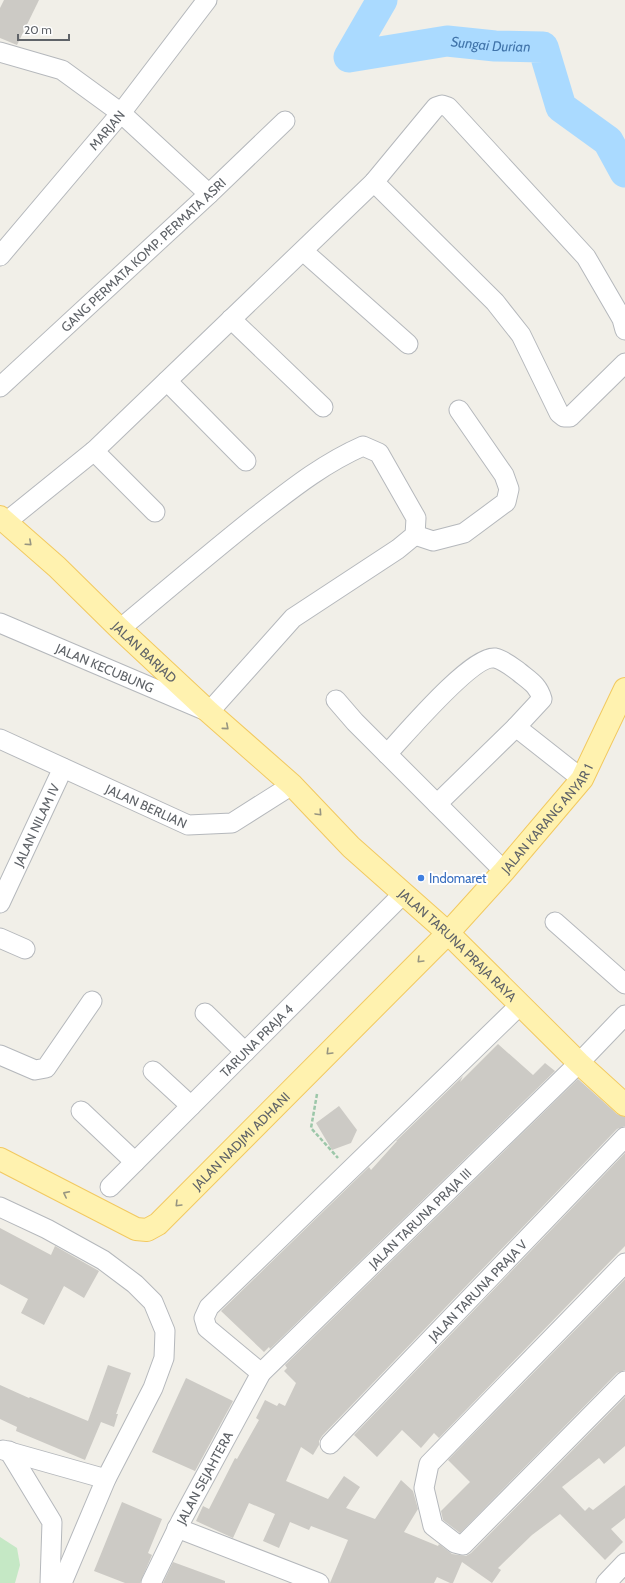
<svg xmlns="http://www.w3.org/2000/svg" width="625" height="1583" font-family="Cabin,sans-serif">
<rect width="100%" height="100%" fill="#f1efe8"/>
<polygon fill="#c5e8c5" points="0,1537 17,1548 20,1565 15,1583 0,1583"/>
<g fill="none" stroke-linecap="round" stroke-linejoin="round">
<path stroke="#aadaff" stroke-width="31" id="s1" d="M382 0 349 57 447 41 495 46 543 47 561 107 608 141 625 172"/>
</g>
<g fill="#cccac5">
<polygon points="4,0 39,0 17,45 0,38 0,8"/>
<polygon points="498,1044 533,1075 545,1063 555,1071 270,1349 269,1347 264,1352 221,1311 369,1167 371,1170 397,1141 396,1141 463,1076 460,1082"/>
<polygon points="578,1079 617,1114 625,1117 625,1126 617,1129 322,1436 319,1441 319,1445 313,1455 301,1447 286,1481 328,1499 344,1476 360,1487 346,1508 375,1519 401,1480 413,1491 418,1509 404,1532 438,1546 439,1544 452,1554 466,1556 471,1553 625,1397 625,1446 604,1464 599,1458 562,1487 585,1511 589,1507 593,1510 625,1485 625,1518 611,1529 623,1542 605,1560 560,1514 532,1535 498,1568 501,1570 492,1583 462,1562 453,1583 450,1583 437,1577 434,1583 330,1583 348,1540 311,1526 309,1530 290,1522 279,1548 263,1541 275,1514 249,1503 233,1538 196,1521 203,1506 209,1509 235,1458 237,1459 259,1420 256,1418 265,1400 277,1406 279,1403 285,1406 296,1383 284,1371 287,1368 285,1365"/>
<polygon points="339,1106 357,1130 351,1143 332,1150 316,1123"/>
<polygon points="625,1153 625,1246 439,1438 434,1433 421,1448 402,1430 377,1457 354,1435"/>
<polygon points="0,1228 51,1255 55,1246 99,1271 84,1298 64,1286 44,1325 21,1313 28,1299 0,1284"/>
<polygon points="625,1279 625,1370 617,1373 460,1533 443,1520 441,1511 470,1482 448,1460"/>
<polygon points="108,1365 131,1373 116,1414 118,1414 114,1427 101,1422 85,1460 16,1431 17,1427 0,1419 0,1385 29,1398 30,1397 88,1421"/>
<polygon points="186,1378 233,1401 195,1471 152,1452"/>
<polygon points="122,1502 162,1519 148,1553 152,1555 140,1583 125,1583 94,1571"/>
<polygon points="173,1562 225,1581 225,1583 163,1583"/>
</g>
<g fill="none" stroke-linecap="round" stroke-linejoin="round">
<defs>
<g id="minor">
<polyline points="0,52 62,70 121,113 209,194"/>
<polyline points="374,182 495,302 521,335 559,413 564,417 570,417 625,363"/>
<polyline points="303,251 408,344"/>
<path id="s2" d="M0 256 121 113 207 0"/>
<polyline points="231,319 323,407"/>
<polyline points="167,381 246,461"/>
<path id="s3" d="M0 387 209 194 285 121"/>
<polyline points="94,451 155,512"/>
<polyline points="6,522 94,451 374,182 436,107 442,105 448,107 586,257 622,319 625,330"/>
<polyline points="415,535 433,541 464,533 506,502 509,489 504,475 459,410"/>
<path id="s4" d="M0 623 209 712 293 618 398 549 415 535 416 518 379 453 363 446C322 464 289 491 254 518 209 554 164 592 120 629"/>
<polyline points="336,700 355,722 504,871"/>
<path id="s5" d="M0 739 188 825 232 823 292 785"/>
<path d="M387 754C404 736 472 655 495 658 504 660 512 667 519 672 530 681 538 685 542 699L516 727 582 779"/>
<polyline points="437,804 516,727"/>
<path id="s6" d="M0 903 63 768"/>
<polyline points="555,922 625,984"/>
<polyline points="0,938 25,949"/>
<polyline points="205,1013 245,1052"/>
<polyline points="0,1055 35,1070 46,1068 92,1001"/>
<polyline points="153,1071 191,1106"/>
<polyline points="81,1111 135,1162"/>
<path id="s7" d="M110 1187 403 894"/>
<polyline points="0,1207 47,1229 103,1260 135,1284 153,1302 165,1331 164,1358 153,1388 106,1479 62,1583"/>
<polyline points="625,1263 429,1464 424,1488 433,1526 455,1543 463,1545 625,1381"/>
<polyline points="261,1373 207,1328 204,1318 209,1307 520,1005"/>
<path id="s8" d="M330 1444 625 1137"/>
<polyline points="3,1450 106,1479"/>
<polyline points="9,1451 52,1522 50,1583"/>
<polyline points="177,1528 319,1583"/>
<path id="s9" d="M151 1583 181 1521 261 1373 579 1063 625 1015"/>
<polyline points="606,1583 625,1563"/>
</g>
<g id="major">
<path id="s10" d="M0 517 57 567 120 629 209 712 292 785 351 847 448 933 579 1063 625 1105"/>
<path id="s11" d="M0 1159 136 1229 147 1230 158 1224 448 933 504 871 582 779 625 689"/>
</g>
</defs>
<use href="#minor" stroke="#b5b8bc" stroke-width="21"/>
<use href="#major" stroke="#f2c960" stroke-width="24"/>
<polyline stroke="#9cc7a9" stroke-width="2.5" stroke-dasharray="4 2" stroke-linecap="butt" points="317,1094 311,1128 338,1158"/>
<use href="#minor" stroke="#fff" stroke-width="19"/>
<use href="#major" stroke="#fff2af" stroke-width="22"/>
</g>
<defs><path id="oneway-chevron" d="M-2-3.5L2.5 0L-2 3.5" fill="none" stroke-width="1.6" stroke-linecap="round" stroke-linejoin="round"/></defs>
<g stroke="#979581">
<use href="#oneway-chevron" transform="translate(29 543) rotate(42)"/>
<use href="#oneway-chevron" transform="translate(226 727) rotate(41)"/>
<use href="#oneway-chevron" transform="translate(319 813) rotate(47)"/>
<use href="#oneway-chevron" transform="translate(420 960) rotate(135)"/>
<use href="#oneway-chevron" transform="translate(329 1052) rotate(135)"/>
<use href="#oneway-chevron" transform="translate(66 1194) rotate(-153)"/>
<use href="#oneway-chevron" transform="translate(178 1204) rotate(135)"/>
</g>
<circle fill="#3f7fe0" stroke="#fff" stroke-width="1.5" cx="421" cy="878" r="4"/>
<g text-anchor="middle" stroke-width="4" stroke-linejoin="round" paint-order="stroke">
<g font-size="13" fill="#5f6368" stroke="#fff">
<text dy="5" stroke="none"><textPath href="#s2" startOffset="165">MARJAN</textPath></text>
<text dy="5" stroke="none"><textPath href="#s3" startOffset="195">GANG PERMATA KOMP. PERMATA ASRI</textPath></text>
<text dy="5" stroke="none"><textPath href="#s10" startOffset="198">JALAN BARJAD</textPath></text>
<text dy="5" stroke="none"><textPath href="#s4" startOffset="114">JALAN KECUBUNG</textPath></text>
<text dy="5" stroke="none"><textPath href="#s5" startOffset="161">JALAN BERLIAN</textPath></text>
<text dy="5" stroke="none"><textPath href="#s11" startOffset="739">JALAN KARANG ANYAR 1</textPath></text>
<text dy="5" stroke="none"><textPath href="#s6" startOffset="86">JALAN NILAM IV</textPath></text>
<text dy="5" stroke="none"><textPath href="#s10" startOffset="627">JALAN TARUNA PRAJA RAYA</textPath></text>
<text dy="5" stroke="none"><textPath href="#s7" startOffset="207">TARUNA PRAJA 4</textPath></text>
<text dy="5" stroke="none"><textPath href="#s11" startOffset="294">JALAN NADJMI ADHANI</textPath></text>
<text dy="5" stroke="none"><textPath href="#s9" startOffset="459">JALAN TARUNA PRAJA III</textPath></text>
<text dy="5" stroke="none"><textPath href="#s8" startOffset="213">JALAN TARUNA PRAJA V</textPath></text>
<text dy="5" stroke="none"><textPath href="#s9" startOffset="118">JALAN SEJAHTERA</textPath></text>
</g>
<g font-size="13" fill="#366cbe" stroke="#fff" text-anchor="start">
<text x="429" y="883">Indomaret</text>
</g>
<g font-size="14" font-style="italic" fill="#4174aa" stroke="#fff">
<text dy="5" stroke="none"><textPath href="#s1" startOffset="209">Sungai Durian</textPath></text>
</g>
</g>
<path d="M18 34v6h51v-6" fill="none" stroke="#5f6368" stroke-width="2"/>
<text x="24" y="34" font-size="12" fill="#5f6368" stroke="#ffffff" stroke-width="3" paint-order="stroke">20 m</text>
</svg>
